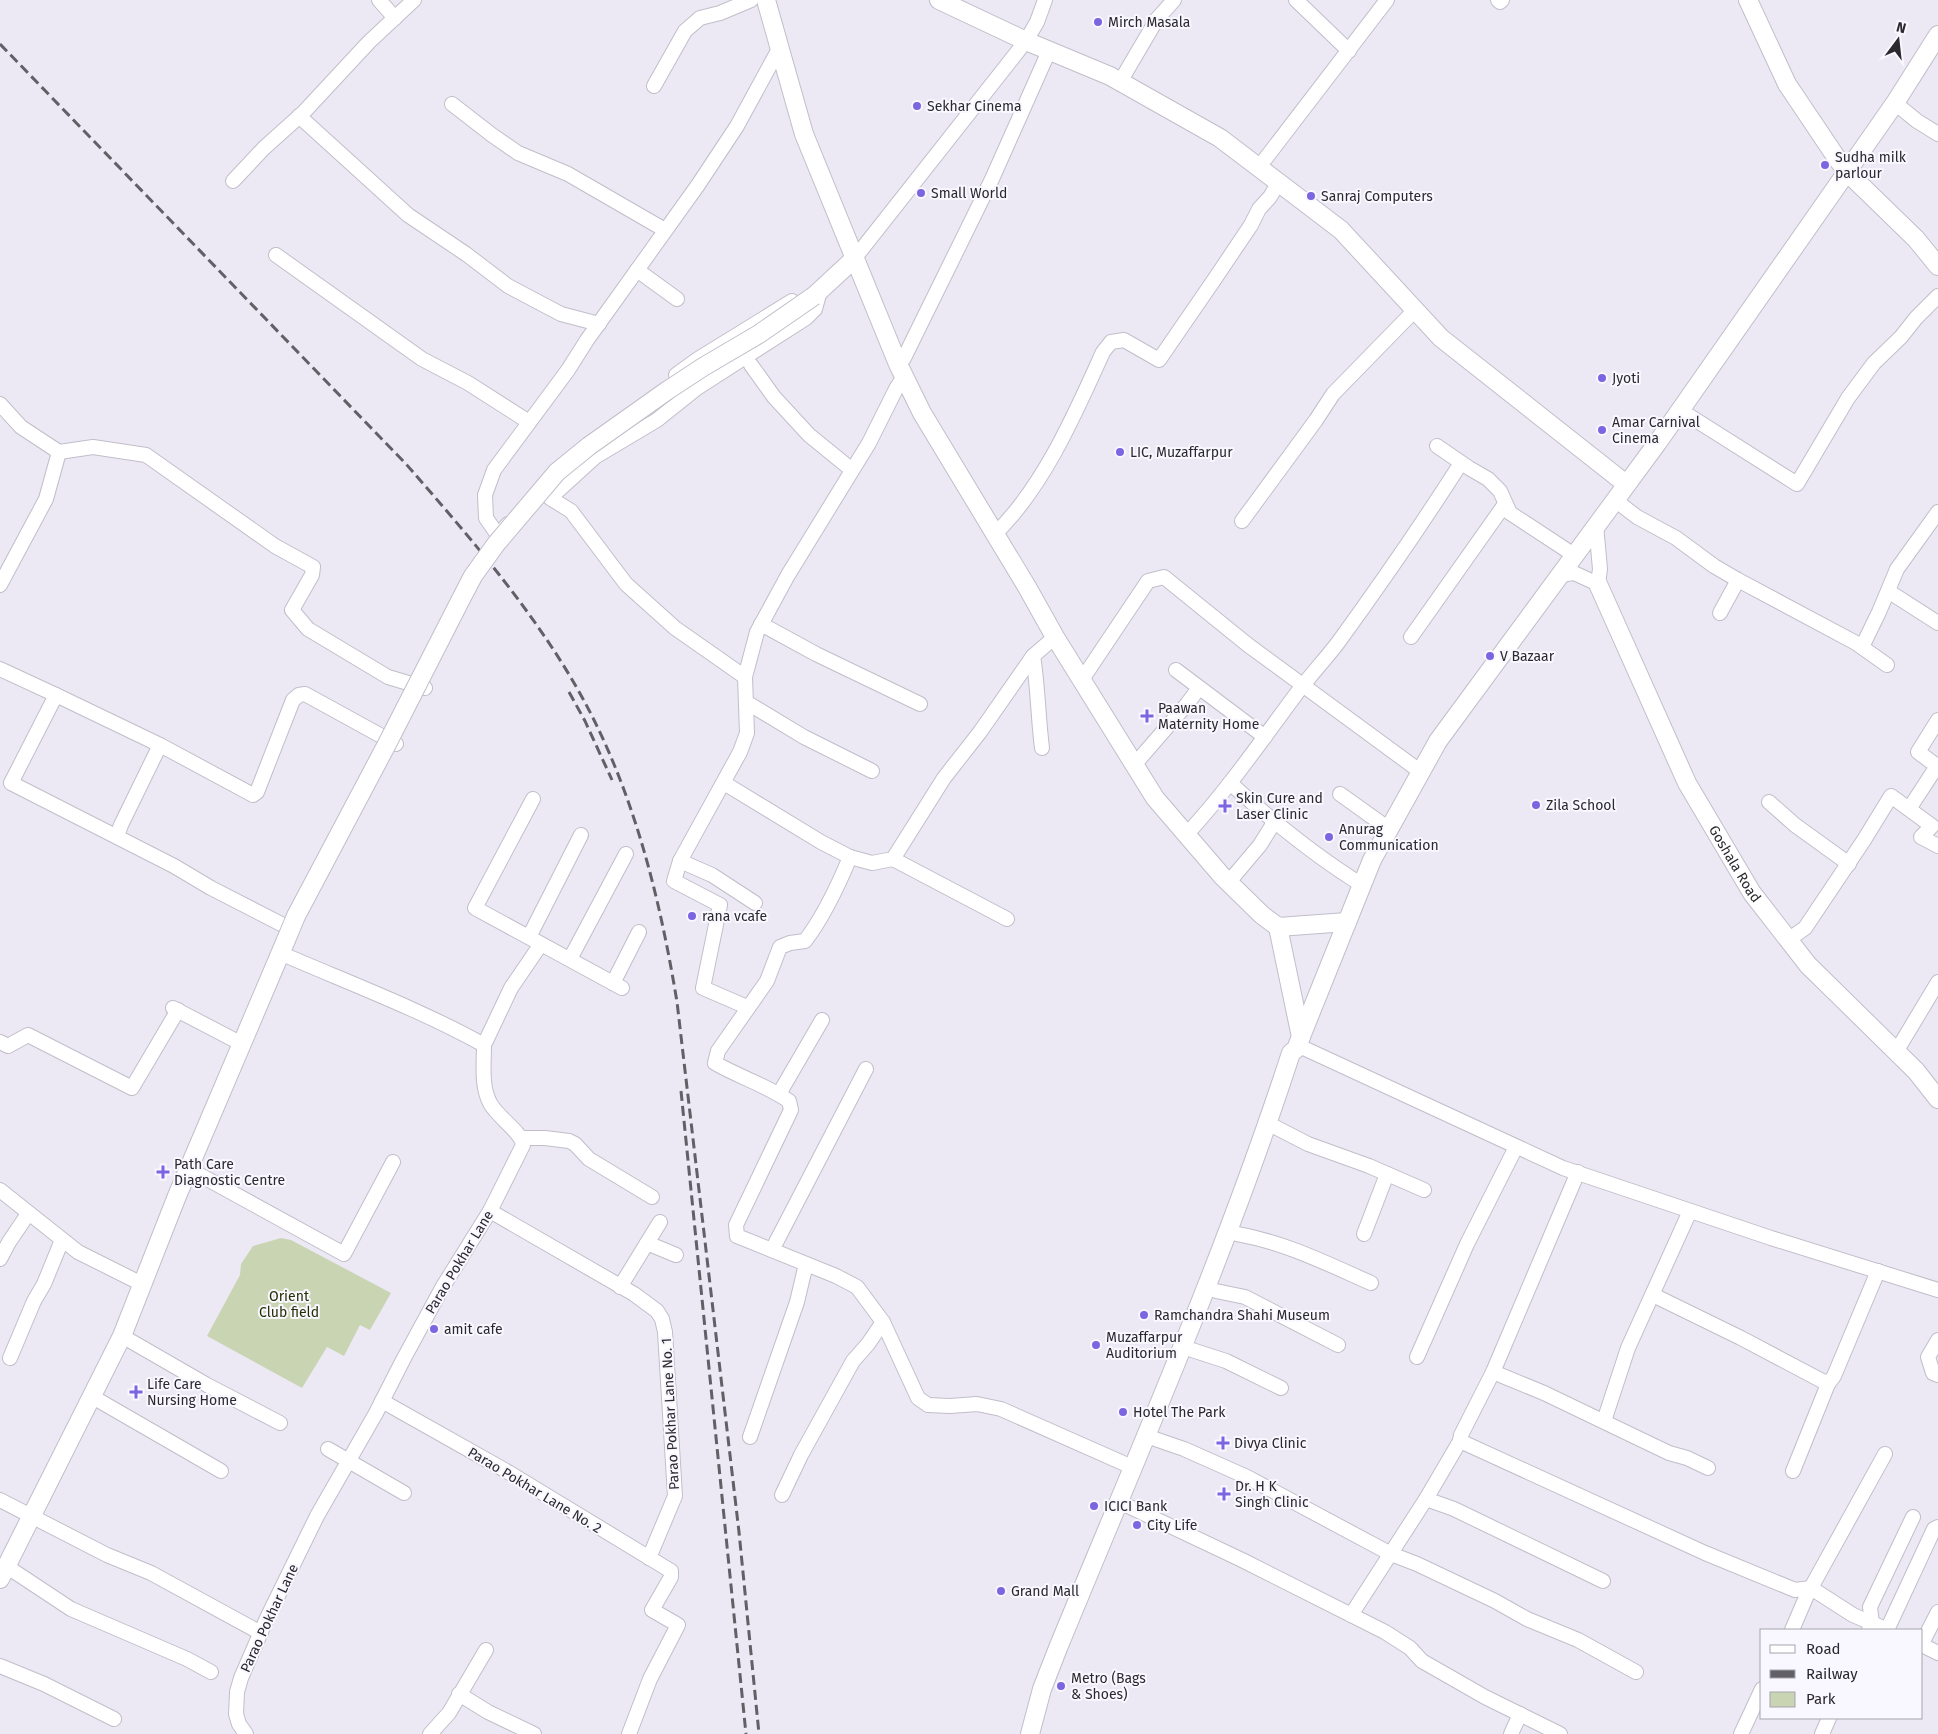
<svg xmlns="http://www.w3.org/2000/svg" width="1938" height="1734" font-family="'Fira Sans',sans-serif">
<rect width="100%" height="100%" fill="#ece9f5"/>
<polygon fill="#c9d4b3" points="281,1238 291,1240 391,1293 370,1330 360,1325 344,1356 327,1347 302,1388 207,1336 240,1275 241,1264 253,1246"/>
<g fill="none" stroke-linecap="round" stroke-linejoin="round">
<defs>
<g id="minor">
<polyline points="379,0 395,18"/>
<polyline points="1296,0 1349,51"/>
<polyline points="1498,0 1500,2 1502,0"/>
<polyline points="1120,82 1157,19 1174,0"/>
<polyline points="654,86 685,31 700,18 720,13 751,0"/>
<polyline points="1895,103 1917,121 1938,134"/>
<polyline points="452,104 492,135 518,153 568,174 665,230"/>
<polyline points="299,116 408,215 466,254 508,286 561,314 599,324"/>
<polyline points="1259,167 1387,0"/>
<polyline points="233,181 264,148 303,113 369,42 414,0"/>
<polyline points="276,255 422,359 468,383 529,422"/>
<polyline points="854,259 1026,41 1037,22 1045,0"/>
<polyline points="637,270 677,299"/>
<polyline points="898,364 904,358 992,179 1049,51"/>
<polyline points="751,365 774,397 809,435 852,470"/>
<polyline points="676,375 698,359 792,301"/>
<polyline points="0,404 21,427 59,452 93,447 146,455 275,546 313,567 312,575 292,610 308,629 388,677 425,688"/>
<polyline points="1680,410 1797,484 1848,398 1874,363 1901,337 1916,318 1938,296"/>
<polyline points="1437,446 1469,468 1488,479 1500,491 1510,513 1574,555"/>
<polyline points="1615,500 1637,517 1676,538 1714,566 1738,580 1856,643 1887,665"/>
<polyline points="1242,521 1316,420 1333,394 1415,310"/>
<polyline points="508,524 502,531 499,533 495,531 486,518 485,495 494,470 568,370 587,340 698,185 737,126 780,47"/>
<path d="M995 534C1044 486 1075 414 1103 352L1111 342 1124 340 1159 360 1214 280 1251 225 1259 209 1270 197 1279 182"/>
<polyline points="1560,575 1574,573 1598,584 1600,569 1596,525"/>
<polyline points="0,585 46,499 59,452"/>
<polyline points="1888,591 1938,623"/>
<polyline points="1720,613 1738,580"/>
<polyline points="761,624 816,654 920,704"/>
<polyline points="1411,637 1505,504"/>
<polyline points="1862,647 1879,612 1897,569 1938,512"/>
<path d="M1033 656C1038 686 1038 717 1042 748"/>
<polyline points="0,669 56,695"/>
<polyline points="1176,670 1265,737"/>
<polyline points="745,677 675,628 626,584 571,511 550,498 595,457 657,420 697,388 806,318 815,309 820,291"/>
<polyline points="1083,678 1148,581 1164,577 1248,645 1421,772"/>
<polyline points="746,702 804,737 872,771"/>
<polyline points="1135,764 1187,704 1199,688"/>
<polyline points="724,783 821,842 850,857 872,863 893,859 944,778 980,732 1033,656 1055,637"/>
<path d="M1230 783C1271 820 1315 856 1362 885"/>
<polyline points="1340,794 1389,829"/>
<polyline points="533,799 475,908 622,988"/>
<polyline points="1769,802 1795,825 1849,864"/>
<polyline points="1909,809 1937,766 1918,752 1938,720"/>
<path d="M1186 835C1226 792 1259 744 1294 697 1307 679 1323 662 1337 644 1380 585 1422 524 1461 463"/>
<polyline points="117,836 121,825 160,745"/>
<path d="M850 857C838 886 824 916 805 941L790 943 780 947 767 981 718 1051 715 1063C739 1077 766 1085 789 1101L791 1110 736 1225 737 1236 836 1276 857 1287 883 1322 918 1398 928 1405 950 1406 977 1404 1001 1409 1132 1467"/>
<polyline points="893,859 1007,919"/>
<polyline points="680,861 712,875 755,903"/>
<polyline points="1228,883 1260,845 1275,821"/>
<polyline points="285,926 211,888 174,866 11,783 56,695 160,745 253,795 257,792 293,700 299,695 305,694 396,744"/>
<polyline points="529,937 581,835"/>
<polyline points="1788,940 1805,928 1864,840 1891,796 1932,826 1921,837 1938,846"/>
<polyline points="570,959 626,854"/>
<polyline points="613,983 639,932"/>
<polyline points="747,1007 703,988 720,905 674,881 680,861 740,752 747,733 745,677 757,632 788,575 869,443 897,387 904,377"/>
<polyline points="173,1008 242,1044"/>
<polyline points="0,1042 8,1046 28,1035 132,1088 178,1010"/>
<polyline points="484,1045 511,988 541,944"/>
<polyline points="1297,1045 1563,1168 1771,1238 1938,1290"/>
<polyline points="1896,1052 1938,982"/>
<polyline points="779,1094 822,1020"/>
<polyline points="1275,1127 1308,1144 1369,1166 1424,1190"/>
<polyline points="521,1138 545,1138 569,1141 575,1144 589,1159 652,1197"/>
<polyline points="189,1169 344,1254 393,1162"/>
<polyline points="0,1190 78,1252 142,1284"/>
<polyline points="490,1211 634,1294 657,1311 662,1319 665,1332 675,1496 649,1558"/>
<path d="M1237 1234C1284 1242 1328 1264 1371 1283"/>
<polyline points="1364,1234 1387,1174"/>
<polyline points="647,1243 676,1255"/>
<polyline points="772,1250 866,1069"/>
<polyline points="0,1259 9,1242 28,1214"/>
<polyline points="620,1287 660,1222"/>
<polyline points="1216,1291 1245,1297 1338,1345"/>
<polyline points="1653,1295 1741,1338 1828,1384"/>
<polyline points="122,1336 207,1385 280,1423"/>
<polyline points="1938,1340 1928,1357 1933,1373 1938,1375"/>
<polyline points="1192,1350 1226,1361 1281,1388"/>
<polyline points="1417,1357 1467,1244 1516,1147"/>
<polyline points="10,1358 34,1301 44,1284 62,1240"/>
<polyline points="1493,1372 1544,1393 1669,1453 1687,1458 1708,1468"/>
<polyline points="91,1396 221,1471"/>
<polyline points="382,1401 508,1472 671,1571 671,1577 652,1610 678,1625 650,1679 629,1734"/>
<polyline points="1604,1421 1628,1348 1690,1211"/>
<polyline points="750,1437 797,1302 806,1264"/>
<polyline points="1155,1439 1184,1449 1247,1477 1391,1554 1417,1564 1495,1601 1527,1619 1578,1640 1636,1672"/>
<polyline points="1460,1441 1705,1553 1795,1590 1811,1588 1853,1615 1888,1630"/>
<polyline points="328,1449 404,1493"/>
<polyline points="1793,1471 1828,1384 1834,1376 1878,1271"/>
<polyline points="782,1495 801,1455 853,1361 868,1344 883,1322"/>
<polyline points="1426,1499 1454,1509 1603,1581"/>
<polyline points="0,1500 107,1555 151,1573 261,1633"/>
<polyline points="1128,1506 1242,1560 1385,1632 1410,1648 1422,1661 1485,1697 1560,1734"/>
<polyline points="6,1566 71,1609 187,1659 211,1672"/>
<polyline points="1351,1615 1426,1499 1460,1441 1461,1435 1493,1372 1578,1172"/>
<polyline points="1792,1630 1807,1595 1885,1454"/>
<polyline points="1869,1630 1872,1623 1870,1607 1913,1517"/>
<polyline points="1887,1630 1934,1529 1938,1527"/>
<polyline points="1922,1643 1938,1612"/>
<polyline points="1922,1645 1938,1653"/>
<polyline points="0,1666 44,1684 114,1719"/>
<polyline points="459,1694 488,1712 534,1734"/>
<path d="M246 1734 239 1724 236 1714 237 1692 241 1678 267 1618 317 1516 376 1413 403 1360 442 1288 490 1211 523 1145C522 1132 497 1117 490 1103 481 1086 484 1064 484 1045 419 1009 349 983 280 953"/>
<polyline points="430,1734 449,1713 486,1650"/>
<polyline points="1511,1734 1520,1714"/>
<polyline points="1741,1734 1762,1689"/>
<polyline points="1822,1734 1829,1718"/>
</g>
<g id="major">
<polyline points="766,0 804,134 898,364 922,413 1027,587 1055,637 1155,798 1222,876 1262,915 1278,927 1347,922"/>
<polyline points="939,0 1026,41 1110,76 1220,138 1341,230 1441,338 1626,484"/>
<polyline points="1748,0 1787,84 1834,154 1846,171 1916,239 1938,266"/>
<polyline points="814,296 854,259"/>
<path id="s1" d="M1598 584 1687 783 1752 893 1808 965 1916 1071 1938 1099"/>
<polyline points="1278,927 1301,1037"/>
<polyline points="0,1579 122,1336 177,1196 286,940"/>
<path d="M1030 1734 1042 1689 1058 1648C1139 1451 1225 1256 1291 1053L1296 1049 1372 860 1438 741 1658 442 1895 103 1938 35"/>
</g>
</defs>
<use href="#minor" stroke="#c1beca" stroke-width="16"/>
<use href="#major" stroke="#c1beca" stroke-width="20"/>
<use href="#minor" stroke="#fff" stroke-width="14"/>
<use href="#major" stroke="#fff" stroke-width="18"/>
<g stroke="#625f66" stroke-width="3" stroke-dasharray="10 5" stroke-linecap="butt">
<path d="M0 44 406 464C474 542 548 627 594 720 638 809 661 905 677 1002L739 1532 759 1734"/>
<polyline points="569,692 585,721 612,780"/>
<polyline points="681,1091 746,1734"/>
</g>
<defs>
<polyline id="major-bridge" points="286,940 296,916 387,744 461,599 473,576 496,544 557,472 589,446 668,390 703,367 759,334 814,296"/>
</defs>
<use href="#major-bridge" stroke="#c1beca" stroke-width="20" stroke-linecap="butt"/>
<use href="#major-bridge" stroke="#fff" stroke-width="18"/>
</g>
<g fill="#7c65e0" stroke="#f9f7ff" stroke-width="2">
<circle cx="1098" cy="22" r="5"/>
<circle cx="917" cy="106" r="5"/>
<circle cx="1825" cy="165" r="5"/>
<circle cx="921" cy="193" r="5"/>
<circle cx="1311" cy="196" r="5"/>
<circle cx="1602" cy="378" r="5"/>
<circle cx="1602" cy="430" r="5"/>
<circle cx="1120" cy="452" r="5"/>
<circle cx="1490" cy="656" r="5"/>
<path d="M1144.5 708.5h5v5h5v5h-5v5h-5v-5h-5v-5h5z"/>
<circle cx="1536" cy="805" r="5"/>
<path d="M1222.5 798.5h5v5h5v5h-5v5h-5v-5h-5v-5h5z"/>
<circle cx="1329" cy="837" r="5"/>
<circle cx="692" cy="916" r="5"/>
<path d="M160.5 1164.5h5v5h5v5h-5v5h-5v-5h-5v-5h5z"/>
<circle cx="1144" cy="1315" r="5"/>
<circle cx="434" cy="1329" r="5"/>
<circle cx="1096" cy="1345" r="5"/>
<path d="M133.5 1384.5h5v5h5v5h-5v5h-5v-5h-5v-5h5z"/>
<circle cx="1123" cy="1412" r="5"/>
<path d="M1220.5 1435.5h5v5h5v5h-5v5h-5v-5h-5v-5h5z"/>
<path d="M1221.5 1486.5h5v5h5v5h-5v5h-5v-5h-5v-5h5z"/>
<circle cx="1094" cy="1506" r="5"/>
<circle cx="1137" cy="1525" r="5"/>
<circle cx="1001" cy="1591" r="5"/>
<circle cx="1061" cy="1686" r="5"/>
</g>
<g text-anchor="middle" stroke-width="4" stroke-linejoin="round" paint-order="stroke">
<g font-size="14" fill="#2b292e" stroke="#f9f7ff" text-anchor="start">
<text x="1108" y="27">Mirch Masala</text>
<text x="927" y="111">Sekhar Cinema</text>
<text x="1835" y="162">Sudha milk<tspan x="1835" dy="16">parlour</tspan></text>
<text x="931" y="198">Small World</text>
<text x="1321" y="201">Sanraj Computers</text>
<text x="1612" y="383">Jyoti</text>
<text x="1612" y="427">Amar Carnival<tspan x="1612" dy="16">Cinema</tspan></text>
<text x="1130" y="457">LIC, Muzaffarpur</text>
<text x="1500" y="661">V Bazaar</text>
<text x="1158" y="713">Paawan<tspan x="1158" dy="16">Maternity Home</tspan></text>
<text x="1236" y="803">Skin Cure and<tspan x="1236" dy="16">Laser Clinic</tspan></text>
<text x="1546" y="810">Zila School</text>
<text x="1339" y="834">Anurag<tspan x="1339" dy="16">Communication</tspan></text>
<text x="702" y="921">rana vcafe</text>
<text x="174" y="1169">Path Care<tspan x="174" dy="16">Diagnostic Centre</tspan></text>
<text x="1154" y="1320">Ramchandra Shahi Museum</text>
<text x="444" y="1334">amit cafe</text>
<text x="1106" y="1342">Muzaffarpur<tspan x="1106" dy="16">Auditorium</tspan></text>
<text x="147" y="1389">Life Care<tspan x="147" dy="16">Nursing Home</tspan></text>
<text x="1133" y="1417">Hotel The Park</text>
<text x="1234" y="1448">Divya Clinic</text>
<text x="1235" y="1491">Dr. H K<tspan x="1235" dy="16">Singh Clinic</tspan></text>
<text x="1104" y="1511">ICICI Bank</text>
<text x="1147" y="1530">City Life</text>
<text x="1011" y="1596">Grand Mall</text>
<text x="1071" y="1683">Metro (Bags<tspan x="1071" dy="16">&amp; Shoes)</tspan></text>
</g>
<g font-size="14" fill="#2b292e" stroke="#f9f7ff">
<text dy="5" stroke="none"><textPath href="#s1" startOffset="312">Goshala Road</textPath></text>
<text transform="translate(459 1262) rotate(-59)" y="5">Parao Pokhar Lane</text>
<text transform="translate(670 1414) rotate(-93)" y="5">Parao Pokhar Lane No. 1</text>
<text transform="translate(535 1490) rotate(31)" y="5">Parao Pokhar Lane No. 2</text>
<text transform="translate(269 1618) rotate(-65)" y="5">Parao Pokhar Lane</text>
</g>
<g font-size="14" fill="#252f03" stroke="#f9f7ff">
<text x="289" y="1301">Orient<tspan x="289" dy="16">Club field</tspan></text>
</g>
</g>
<rect x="1760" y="1629" width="162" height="90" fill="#f9f7ff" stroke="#a7a5ab"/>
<rect x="1770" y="1645" width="25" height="8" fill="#ffffff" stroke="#a7a5ab"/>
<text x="1806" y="1654" font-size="15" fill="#2b292e">Road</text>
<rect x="1770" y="1670" width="25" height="8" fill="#625f66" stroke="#a7a5ab"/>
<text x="1806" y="1679" font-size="15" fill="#2b292e">Railway</text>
<rect x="1770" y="1692" width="25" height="15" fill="#c9d4b3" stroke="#a7a5ab"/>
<text x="1806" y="1704" font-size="15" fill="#2b292e">Park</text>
<g transform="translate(1898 40) rotate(15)" stroke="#f9f7ff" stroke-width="4" paint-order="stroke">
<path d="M0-4L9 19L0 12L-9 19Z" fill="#2b292e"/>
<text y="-8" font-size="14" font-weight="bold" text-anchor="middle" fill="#2b292e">N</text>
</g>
</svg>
